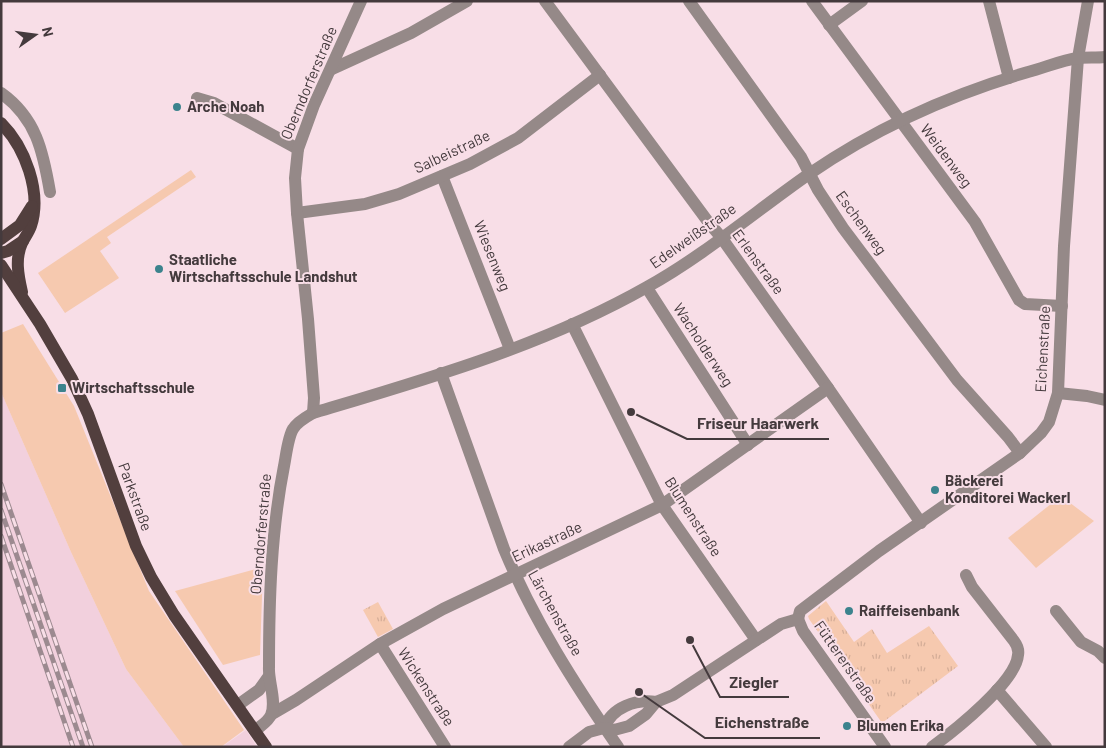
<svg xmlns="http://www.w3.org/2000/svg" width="1106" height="748" font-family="Barlow,sans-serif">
<defs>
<pattern id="grass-tufts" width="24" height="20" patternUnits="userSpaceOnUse" patternTransform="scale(1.25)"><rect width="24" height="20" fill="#f6c9af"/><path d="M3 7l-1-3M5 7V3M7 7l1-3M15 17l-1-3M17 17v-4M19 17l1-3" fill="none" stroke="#d4ad97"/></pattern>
</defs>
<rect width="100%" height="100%" fill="#f8dee7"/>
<g fill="#f2d0dd">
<polygon points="1,392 71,552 126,669 184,747 1,747"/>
<polygon points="246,730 257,747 222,747"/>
</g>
<g fill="url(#grass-tufts)">
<polygon points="826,601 854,642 872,629 887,653 929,626 958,666 882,723 809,619 808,616"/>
<polygon points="378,602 393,629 378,637 363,610"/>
</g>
<g fill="#f6c9af">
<polygon points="191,170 196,177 107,237 111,243 100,251 119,278 65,313 38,273"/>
<polygon points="23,324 74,406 149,591 244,730 221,747 184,747 126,669 71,552 1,392 1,333"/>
<polygon points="1061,496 1094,521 1036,568 1008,538"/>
<polygon points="263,567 260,655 223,665 175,591"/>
</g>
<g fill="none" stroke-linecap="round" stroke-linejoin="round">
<g stroke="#958988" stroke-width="12">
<polyline points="545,1 709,223 721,237 828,388 921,523"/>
<polyline points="689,1 801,157 818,190 843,228 957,380 1008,437 1020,453"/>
<polyline points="812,1 975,222 1019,300 1025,304 1062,306"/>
<polyline points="989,1 1009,78"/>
<polyline points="829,25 862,1"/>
<polyline points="332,69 411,33 467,1"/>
<path d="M1 93C36 118 43 151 50 192"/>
<polyline points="197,98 214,103 298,149"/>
<polyline points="442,176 510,349"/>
<polyline points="297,213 365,204 399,194 470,164 518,138 600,75"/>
<polyline points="647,288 748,445"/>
<polyline points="572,324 662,505 756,640"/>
<path d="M441 373 504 549C533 619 575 685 618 747"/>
<polyline points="1058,393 1087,396 1105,400"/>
<polyline points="313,413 314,398 308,319 297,213 295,178 298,149 314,105 361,1"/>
<polyline points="1056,611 1081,642 1098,651 1105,658"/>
<polyline points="798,619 800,611 879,551 1020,453 1041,433 1049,422 1058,393 1064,246 1078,58 1088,1"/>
<polyline points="798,619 803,631 885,747"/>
<polyline points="380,644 445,747"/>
<polyline points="997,690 1046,747"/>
<polyline points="238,705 259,690 269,676"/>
<polyline points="272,714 296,700 380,644 443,609 662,505 828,388"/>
<path d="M604 728C612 707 636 699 656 702"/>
<path d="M255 731C260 726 268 722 271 715 277 702 268 681 269 667 269 600 271 532 284 466 286 456 288 437 293 429 297 422 306 417 313 413 427 379 543 346 647 287 703 256 756 211 809 174 876 128 949 95 1028 72 1044 68 1062 60 1078 58 1087 57 1096 58 1105 57"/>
<polyline points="569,747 589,732 604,728 614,730 629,726 646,714 656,702 673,695 781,624 798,619"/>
<path d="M932 747C954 731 1016 682 1018 655 1019 650 1017 645 1014 641L972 587 966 575"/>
</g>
<g stroke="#523f3e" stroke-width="12">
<path d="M1 123C25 147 42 192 31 226 29 232 25 237 22 243 15 258 18 275 22 292"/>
<polyline points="1,239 20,225 32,206"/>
<polyline points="1,253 8,251 23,241"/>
<polyline points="1,265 40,324 72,379 88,414 136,546 151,577 174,615 266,747"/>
</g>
<defs>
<g id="rail">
<polyline points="1,484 92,747"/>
<polyline points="1,510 83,747"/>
<polyline points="1,536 73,747"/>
</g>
</defs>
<use href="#rail" stroke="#9c8a90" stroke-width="5"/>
<use href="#rail" stroke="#f8dee7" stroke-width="3" stroke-dasharray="9" stroke-linecap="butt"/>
</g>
<g fill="#3c838d" stroke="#f8dee7" stroke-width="2">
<circle cx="177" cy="107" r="5"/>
<circle cx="159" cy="269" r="5"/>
<rect x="57" y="383" width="10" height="10" rx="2.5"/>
<circle cx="935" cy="490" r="5"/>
<circle cx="849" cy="611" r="5"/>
<circle cx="847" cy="726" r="5"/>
</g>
<g text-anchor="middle" stroke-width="4" stroke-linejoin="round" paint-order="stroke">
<g font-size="15" fill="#443a3d" stroke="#f8dee7">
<text transform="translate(309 83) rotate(-67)" y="5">Oberndorferstraße</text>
<text transform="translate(452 152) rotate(-25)" y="5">Salbeistraße</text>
<text transform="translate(946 156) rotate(53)" y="5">Weidenweg</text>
<text transform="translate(861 223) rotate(54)" y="5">Eschenweg</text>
<text transform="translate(693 236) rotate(-35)" y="5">Edelweißstraße</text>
<text transform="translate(492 256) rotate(68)" y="5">Wiesenweg</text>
<text transform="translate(758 262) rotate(54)" y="5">Erlenstraße</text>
<text transform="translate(703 345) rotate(57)" y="5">Wacholderweg</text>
<text transform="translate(1043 349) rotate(-87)" y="5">Eichenstraße</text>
<text transform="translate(135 497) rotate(70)" y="5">Parkstraße</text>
<text transform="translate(693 517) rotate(57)" y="5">Blumenstraße</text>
<text transform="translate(261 534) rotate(-85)" y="5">Oberndorferstraße</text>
<text transform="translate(547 542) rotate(-25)" y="5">Erikastraße</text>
<text transform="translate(555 613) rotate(61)" y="5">Lärchenstraße</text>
<text transform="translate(845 662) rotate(55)" y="5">Füttererstraße</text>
<text transform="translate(426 687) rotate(57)" y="5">Wickenstraße</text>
</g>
<g font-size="15" font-weight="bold" fill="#443a3d" stroke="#f8dee7" text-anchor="start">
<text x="187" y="112">Arche Noah</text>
<text x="169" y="265">Staatliche<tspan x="169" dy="17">Wirtschaftsschule Landshut</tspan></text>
<text x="72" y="393">Wirtschaftsschule</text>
<text x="945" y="486">Bäckerei<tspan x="945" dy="17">Konditorei Wackerl</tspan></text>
<text x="859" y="616">Raiffeisenbank</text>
<text x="857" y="731">Blumen Erika</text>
</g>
</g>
<path fill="none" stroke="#443a3d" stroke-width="2" d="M631 412L687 439H829M690 640L720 697H789M639 692L705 738H820"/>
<g fill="#443a3d" stroke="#f8dee7" stroke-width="2">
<circle cx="631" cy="412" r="5"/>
<circle cx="690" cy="640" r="5"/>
<circle cx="639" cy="692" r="5"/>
</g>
<g font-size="16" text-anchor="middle" font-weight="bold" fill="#443a3d" stroke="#f8dee7" stroke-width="4" stroke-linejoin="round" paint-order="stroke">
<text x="758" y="429">Friseur Haarwerk</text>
<text x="754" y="688">Ziegler</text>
<text x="762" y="728">Eichenstraße</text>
</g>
<rect width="1106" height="748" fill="none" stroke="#443a3d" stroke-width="5"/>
<g transform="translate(35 35) rotate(76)" stroke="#f8dee7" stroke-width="4" paint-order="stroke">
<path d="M0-4L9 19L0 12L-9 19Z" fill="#443a3d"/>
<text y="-8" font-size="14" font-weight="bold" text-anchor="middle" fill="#443a3d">N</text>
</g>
</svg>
